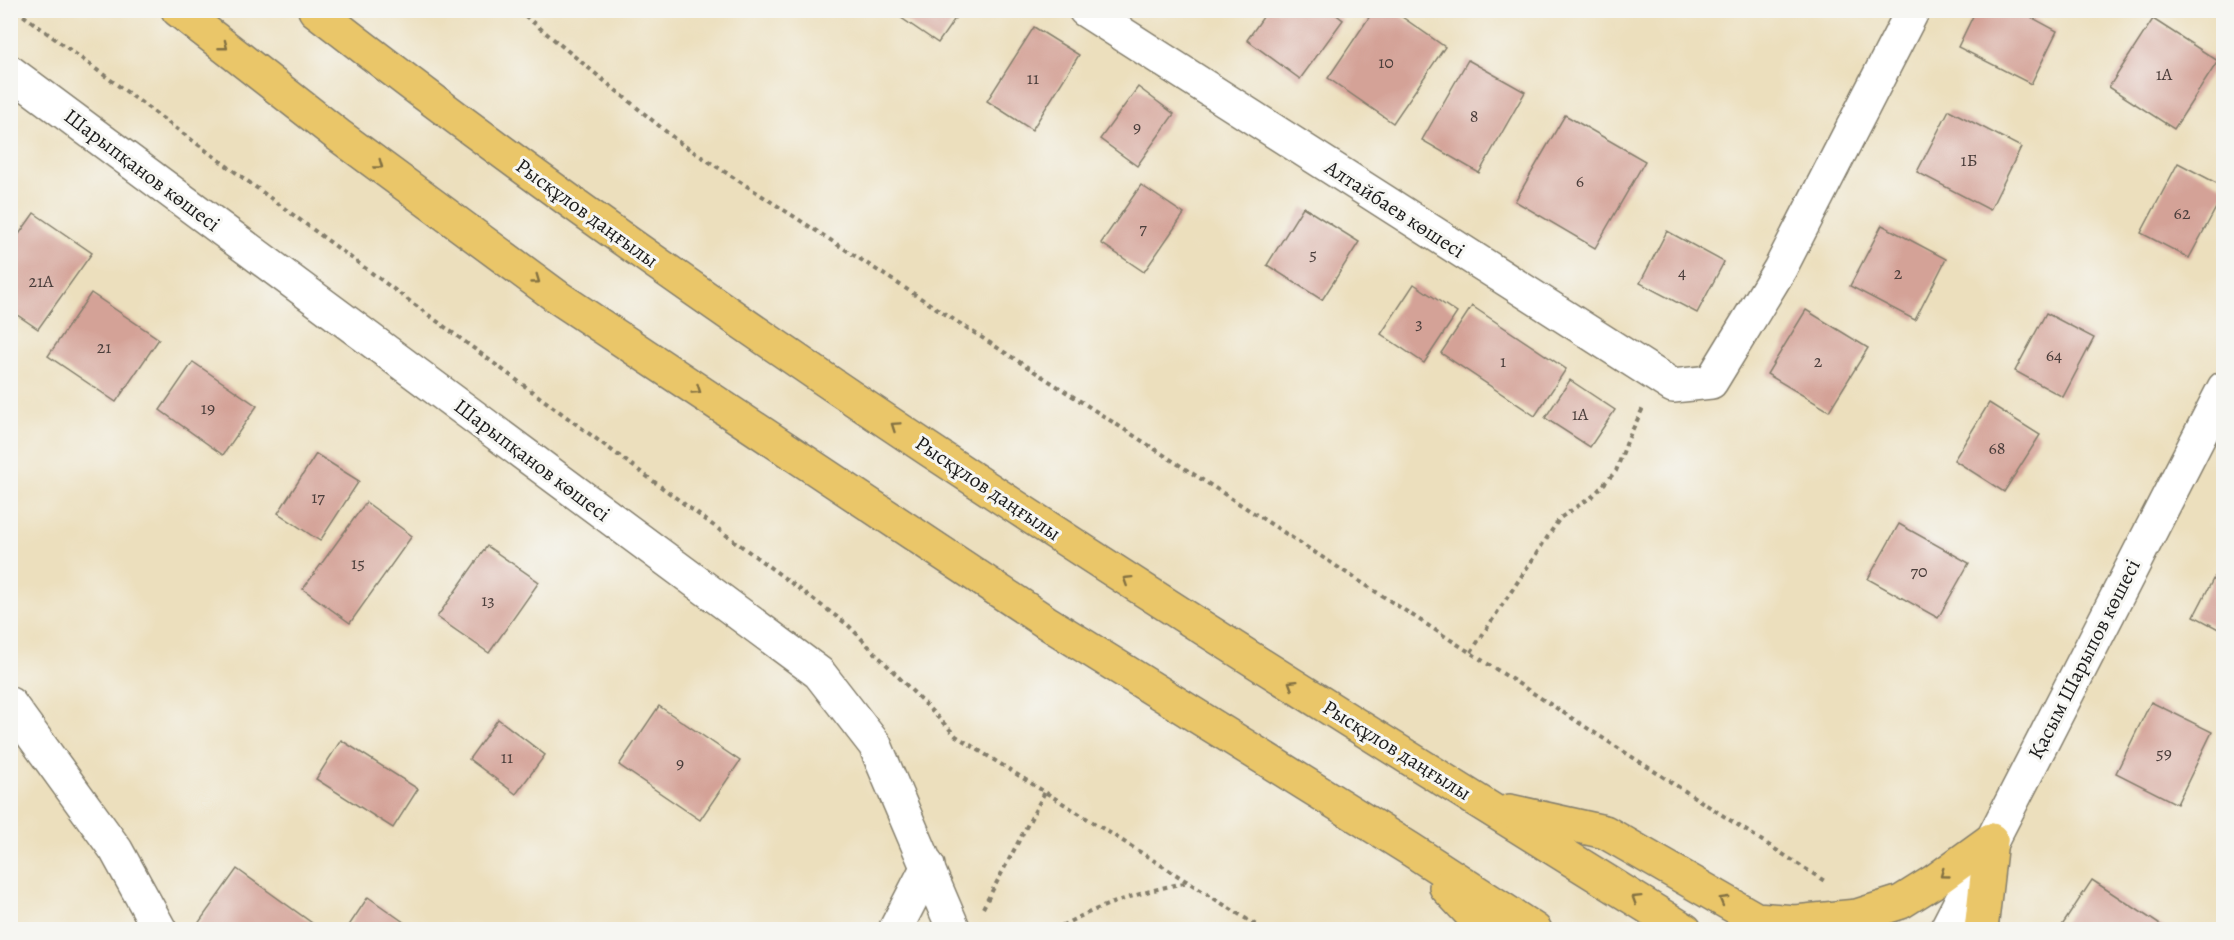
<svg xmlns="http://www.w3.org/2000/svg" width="2234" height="940" font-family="Alegreya,serif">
<rect width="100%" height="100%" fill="#f6f6f2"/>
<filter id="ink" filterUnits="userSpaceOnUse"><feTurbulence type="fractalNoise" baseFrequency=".0167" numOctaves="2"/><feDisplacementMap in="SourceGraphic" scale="12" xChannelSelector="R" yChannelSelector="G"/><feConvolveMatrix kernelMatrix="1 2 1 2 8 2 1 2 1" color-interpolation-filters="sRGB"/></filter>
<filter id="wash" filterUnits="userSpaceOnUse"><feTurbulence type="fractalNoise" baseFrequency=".008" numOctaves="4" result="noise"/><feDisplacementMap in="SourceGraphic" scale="24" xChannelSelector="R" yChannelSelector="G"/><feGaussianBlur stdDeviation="1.35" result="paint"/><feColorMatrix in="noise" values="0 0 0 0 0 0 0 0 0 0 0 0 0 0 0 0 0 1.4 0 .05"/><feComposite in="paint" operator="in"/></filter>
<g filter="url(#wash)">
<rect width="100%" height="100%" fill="#ecdfbd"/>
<g id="blocks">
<g fill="#d4a297">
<polygon points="900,10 961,10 938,43 897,15"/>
<polygon points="1268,10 1330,10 1343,20 1300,79 1247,40"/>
<polygon points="1374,10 1392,10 1445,47 1393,123 1328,78"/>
<polygon points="1976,10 2018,10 2057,31 2031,84 1958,47"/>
<polygon points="2153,19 2218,61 2174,129 2109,87"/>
<polygon points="1034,27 1079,55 1032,130 987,101"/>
<polygon points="1468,60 1525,92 1479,173 1422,140"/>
<polygon points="1138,87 1174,114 1137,166 1100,139"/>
<polygon points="1949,110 2021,147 1990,210 1917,172"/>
<polygon points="1565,115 1645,161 1595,248 1515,201"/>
<polygon points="2178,163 2224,187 2224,193 2189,258 2141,233"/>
<polygon points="1141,185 1184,214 1144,272 1101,243"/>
<polygon points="1303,207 1359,242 1322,300 1267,265"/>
<polygon points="34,213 92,253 38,329 10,310 10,247"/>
<polygon points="1882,225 1946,259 1915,320 1850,286"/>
<polygon points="1667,231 1724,262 1697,313 1640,283"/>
<polygon points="1414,284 1457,313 1424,363 1381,334"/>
<polygon points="91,293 159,339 116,402 48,356"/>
<polygon points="1472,306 1566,369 1535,416 1441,353"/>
<polygon points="1806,310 1868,348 1829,411 1767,374"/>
<polygon points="2046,313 2094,338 2063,397 2015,371"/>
<polygon points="193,362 257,406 223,455 160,410"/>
<polygon points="1570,380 1615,410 1590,447 1545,418"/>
<polygon points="1989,403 2040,435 2004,492 1954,460"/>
<polygon points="316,454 359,481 320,541 278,513"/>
<polygon points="366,502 412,536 350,623 303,589"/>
<polygon points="1899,524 1969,563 1938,618 1868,579"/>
<polygon points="487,546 539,582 489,653 437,617"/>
<polygon points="2222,562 2224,563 2224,632 2194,616"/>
<polygon points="2151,702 2212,732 2177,804 2116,773"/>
<polygon points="659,706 740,761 700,820 619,765"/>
<polygon points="498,719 545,755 516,794 469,759"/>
<polygon points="341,740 418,789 393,828 316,779"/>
<polygon points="237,869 312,923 307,930 203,930 197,925"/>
<polygon points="2092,880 2168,930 2059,930"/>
<polygon points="368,897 415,930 346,930"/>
</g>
</g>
</g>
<g filter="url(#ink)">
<use href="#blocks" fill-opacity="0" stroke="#847e6c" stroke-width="1.5"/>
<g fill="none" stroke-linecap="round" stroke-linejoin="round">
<defs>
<g id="minor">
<polyline points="1085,10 1673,386 1711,382 1780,269 1913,10"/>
<polyline points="10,72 819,673 875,745 954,930"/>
<polyline points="10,704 116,850 160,930"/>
<polyline points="895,930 928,866"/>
<polyline points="1946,930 2224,388"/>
</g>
<g id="major">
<polyline points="178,10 338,135 559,298 1046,622 1410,849 1535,930"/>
<path d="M315 10C749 349 1218 640 1685 930"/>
<polyline points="1510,811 1605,832 1756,919 1795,922 1857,916 1901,902 1933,882 1991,840"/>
<polyline points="1446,887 1486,930"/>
<polyline points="1981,930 1991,840"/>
</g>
</defs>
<use href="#minor" stroke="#847e6c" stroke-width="36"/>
<use href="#major" stroke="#847e6c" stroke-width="36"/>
<g stroke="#847e6c" stroke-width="4" stroke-dasharray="4.5 4.5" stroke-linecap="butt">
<polyline points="16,10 848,625 956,736 1264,930"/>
<polyline points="518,10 680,143 1826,882"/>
<polyline points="1471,652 1560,518 1593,496 1616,471 1628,439 1643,408"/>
<polyline points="983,908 1045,792"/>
<path d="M1054 930C1096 906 1143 891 1189 882"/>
</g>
<use href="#minor" stroke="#fff" stroke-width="33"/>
<use href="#major" stroke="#eac669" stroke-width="33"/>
</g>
<defs><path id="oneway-chevron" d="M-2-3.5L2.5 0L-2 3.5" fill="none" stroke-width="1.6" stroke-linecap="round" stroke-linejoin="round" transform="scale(1.5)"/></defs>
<g stroke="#837142">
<use href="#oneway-chevron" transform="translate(224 46) rotate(38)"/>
<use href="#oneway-chevron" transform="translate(379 165) rotate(36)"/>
<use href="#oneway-chevron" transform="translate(536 280) rotate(36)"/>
<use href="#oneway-chevron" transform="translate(697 390) rotate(34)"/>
<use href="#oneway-chevron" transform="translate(895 426) rotate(-146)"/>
<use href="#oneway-chevron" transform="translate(1127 580) rotate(-148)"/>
<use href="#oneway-chevron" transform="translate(1292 684) rotate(-148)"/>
<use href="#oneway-chevron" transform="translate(1944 874) rotate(144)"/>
<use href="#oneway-chevron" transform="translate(1636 899) rotate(-148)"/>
<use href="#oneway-chevron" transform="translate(1723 900) rotate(-150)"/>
</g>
</g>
<g text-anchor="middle" stroke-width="6" stroke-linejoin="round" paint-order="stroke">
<g font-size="18" fill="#4a3e3b">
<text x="1386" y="68">10</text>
<text x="2164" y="80">1А</text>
<text x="1033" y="84">11</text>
<text x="1474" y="122">8</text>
<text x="1137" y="133">9</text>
<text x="1969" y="166">1Б</text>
<text x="1580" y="187">6</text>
<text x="2182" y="219">62</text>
<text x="1143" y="234">7</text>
<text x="1313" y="260">5</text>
<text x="1682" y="278">4</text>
<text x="1898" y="279">2</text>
<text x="41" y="287">21А</text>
<text x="1419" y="329">3</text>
<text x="104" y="353">21</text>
<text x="2054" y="361">64</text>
<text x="1503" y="367">1</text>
<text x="1818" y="367">2</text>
<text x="208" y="414">19</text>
<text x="1580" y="420">1А</text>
<text x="1997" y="454">68</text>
<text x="318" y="503">17</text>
<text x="358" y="569">15</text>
<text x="1919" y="577">70</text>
<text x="488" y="606">13</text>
<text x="2164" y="759">59</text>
<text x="507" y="763">11</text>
<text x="680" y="769">9</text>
</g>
<g font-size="21" fill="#1c1c1c" stroke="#f6f6f2">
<text transform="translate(142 170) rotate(37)" y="7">Шарыпқанов көшесі</text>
<text transform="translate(1395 209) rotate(33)" y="7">Алтайбаев көшесі</text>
<text transform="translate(587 213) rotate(36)" y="7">Рысқұлов даңғылы</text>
<text transform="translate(532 460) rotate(37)" y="7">Шарыпқанов көшесі</text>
<text transform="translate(988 488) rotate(34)" y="7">Рысқұлов даңғылы</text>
<text transform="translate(2084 659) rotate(-63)" y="7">Қасым Шарыпов көшесі</text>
<text transform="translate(1397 750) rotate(32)" y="7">Рысқұлов даңғылы</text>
</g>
</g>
<rect width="2234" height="940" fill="none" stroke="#f6f6f2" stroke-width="36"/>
</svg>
